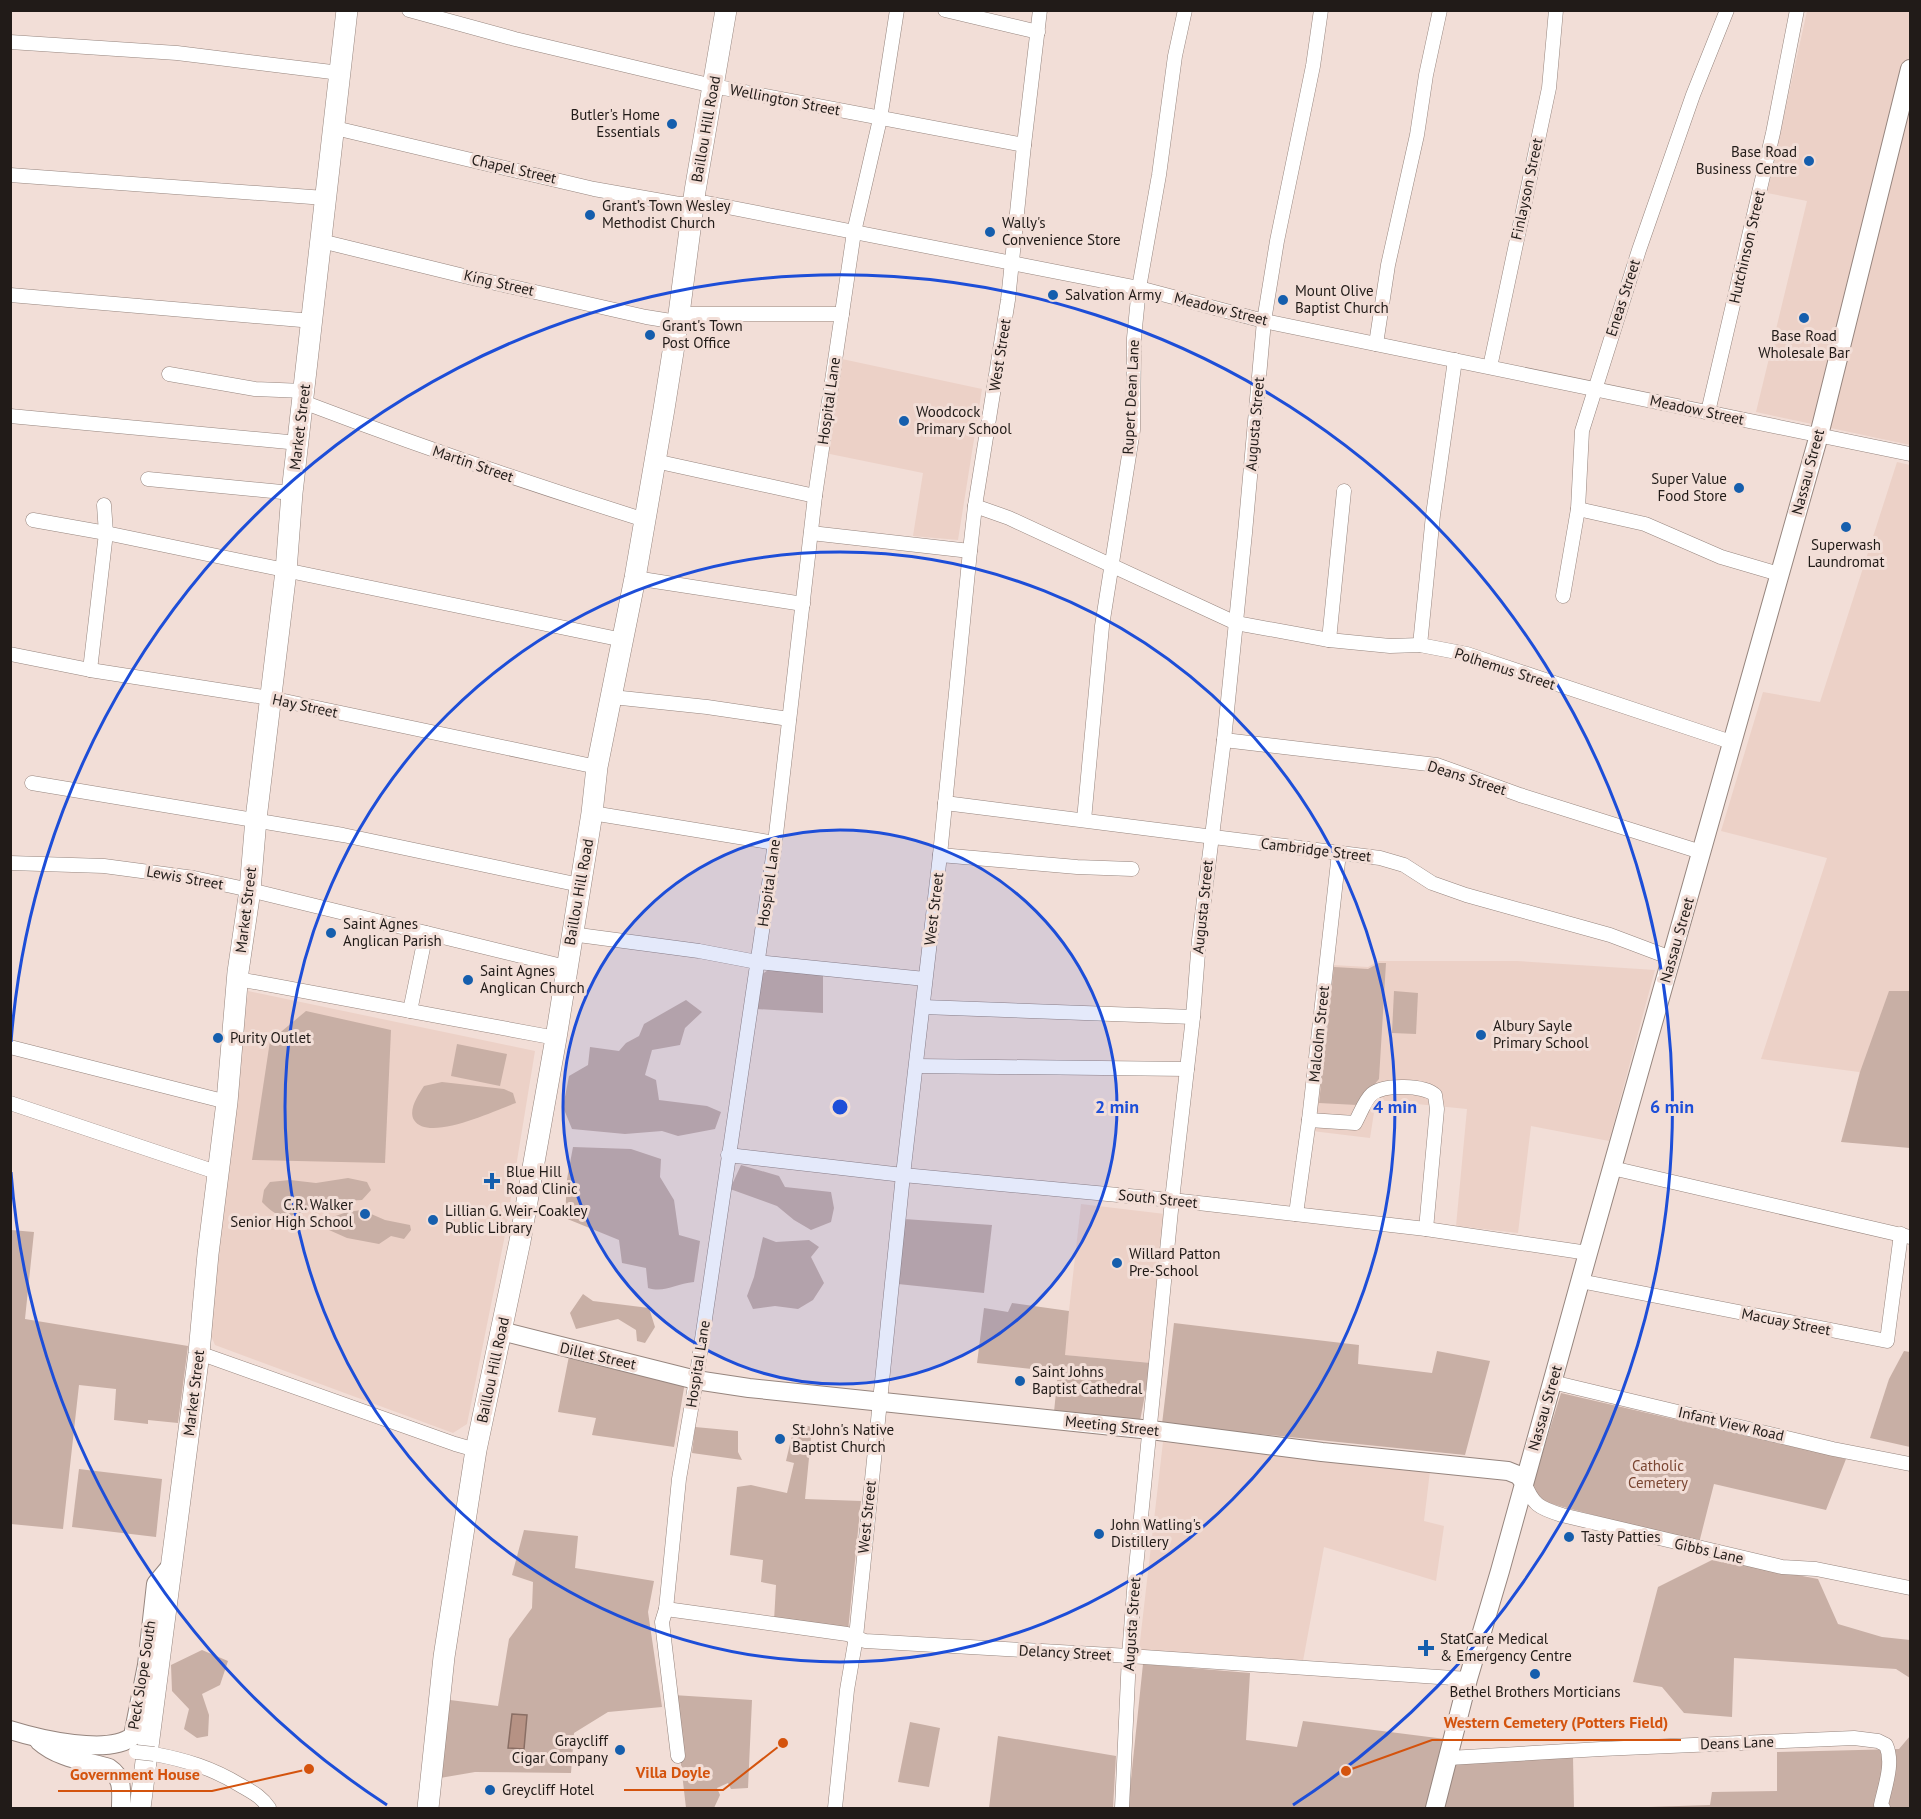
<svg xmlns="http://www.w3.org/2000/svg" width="1921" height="1819" font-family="'PT Sans',sans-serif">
<rect width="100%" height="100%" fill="#f2ded7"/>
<g fill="#ecd1c7">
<polygon points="1807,11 1910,11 1910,445 1756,412 1807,201 1767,193"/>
<polygon points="842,359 982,389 958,540 913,536 923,473 825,453"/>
<polygon points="1897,462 1910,465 1910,1148 1859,1072 1761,1059 1827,858 1721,831 1763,692 1820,702"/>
<polygon points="1379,961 1517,961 1655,970 1609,1141 1531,1126 1518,1233 1456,1226 1467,1109 1376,1100 1370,1138 1312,1131 1333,965 1368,967"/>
<polygon points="248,991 535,1051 504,1240 467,1424 453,1433 215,1345 208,1329"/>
<polygon points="1081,1204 1165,1214 1151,1363 1064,1355"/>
<polygon points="1163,1442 1430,1471 1424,1521 1444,1526 1436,1581 1324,1547 1303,1661 1139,1650"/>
</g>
<g fill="#c8afa5">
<polygon points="1379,963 1386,963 1379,1079 1357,1105 1319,1103 1334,967 1368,969"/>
<polygon points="771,968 823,974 823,1013 756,1009 761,975"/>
<polygon points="1394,991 1418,993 1416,1034 1392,1033"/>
<polygon points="1889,991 1910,991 1910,1148 1841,1142 1860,1072"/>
<polygon points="686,1000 702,1012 685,1028 680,1045 652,1050 645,1075 656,1080 659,1100 707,1106 721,1112 715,1129 678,1136 662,1131 625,1134 572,1129 563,1107 569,1076 588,1065 590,1047 619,1051 626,1043 639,1036 644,1024"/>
<polygon points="306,1011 391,1030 385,1163 252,1160 270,1041"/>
<polygon points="457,1044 507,1054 500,1086 451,1076"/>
<path d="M442 1082 504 1089 513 1093 516 1103C496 1110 428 1143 414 1120 408 1110 418 1095 424 1086Z"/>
<path d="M573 1147 631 1149 661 1159 660 1177 674 1200 679 1235 700 1241 694 1282C675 1284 665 1293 648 1288L646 1268 622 1263 619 1240 565 1218 567 1179Z"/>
<polygon points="741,1165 779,1176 785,1187 831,1192 834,1208 831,1222 811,1230 794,1220 777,1206 730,1189"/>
<path d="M348 1178 367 1182 371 1190 362 1200C351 1201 339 1200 328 1203 301 1208 287 1230 262 1202L264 1190 270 1182 290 1180 316 1183Z"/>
<polygon points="362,1210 385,1220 410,1225 411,1230 404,1239 391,1236 379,1244 347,1238 329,1230 327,1219 347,1212"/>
<polygon points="904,1219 992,1225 984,1293 898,1284"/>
<polygon points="11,1230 34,1232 25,1319 188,1346 178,1423 148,1420 148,1424 114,1420 116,1389 79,1385 63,1529 11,1524"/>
<polygon points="763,1237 776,1242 809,1240 819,1247 811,1257 824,1283 813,1300 798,1309 775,1306 753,1309 747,1296 754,1277"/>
<polygon points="583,1294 593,1301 649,1308 655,1327 645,1343 637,1341 636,1330 618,1319 576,1329 570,1313"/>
<polygon points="1012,1303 1069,1311 1065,1355 1151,1363 1140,1421 1054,1412 1058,1372 977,1363 984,1308 1008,1312"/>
<polygon points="1174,1323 1359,1345 1358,1364 1432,1373 1437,1351 1490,1361 1465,1455 1162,1424"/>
<polygon points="1904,1351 1910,1352 1910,1447 1870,1438 1889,1379"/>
<polygon points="569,1356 685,1382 674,1447 592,1435 596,1418 558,1412"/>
<polygon points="1561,1393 1846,1459 1826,1510 1714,1484 1699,1543 1537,1500 1531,1490"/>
<polygon points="795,1423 812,1427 805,1499 861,1501 848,1631 774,1621 776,1585 761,1582 763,1560 730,1555 737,1487 751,1485 787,1493 794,1463 786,1461"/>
<polygon points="695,1427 738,1431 738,1452 742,1460 692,1453"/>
<polygon points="79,1469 162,1479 156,1537 72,1527"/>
<polygon points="524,1530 578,1536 575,1568 654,1581 648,1612 662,1707 608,1712 574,1733 571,1773 475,1772 440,1778 450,1700 498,1706 509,1639 532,1608 533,1582 512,1575"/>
<polygon points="1714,1559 1818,1579 1838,1624 1882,1637 1910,1640 1910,1678 1896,1669 1734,1658 1732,1717 1684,1713 1662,1687 1633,1682 1658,1587"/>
<polygon points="202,1650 228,1661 220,1685 202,1694 209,1715 208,1736 197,1738 184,1729 189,1709 172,1691 171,1665"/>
<polygon points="1143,1664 1250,1673 1246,1740 1297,1747 1303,1721 1445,1739 1426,1808 1128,1808"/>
<polygon points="673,1695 752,1700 748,1788 731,1789 728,1783 717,1788 720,1795 714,1808 686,1808"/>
<polygon points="910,1722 940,1728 929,1787 898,1782"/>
<polygon points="998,1736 1116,1756 1113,1808 989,1808"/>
<polygon points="1910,1736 1910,1808 1618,1808 1710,1805 1712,1792 1777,1791 1777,1752 1899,1749"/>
<polygon points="1573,1757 1574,1808 1444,1808 1456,1764"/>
</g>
<polygon fill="#b69284" stroke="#896e64" stroke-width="1.5" points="512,1714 527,1715 524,1749 508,1748"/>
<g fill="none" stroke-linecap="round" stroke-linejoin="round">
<defs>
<g id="street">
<polyline points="409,10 515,39 713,86 1024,145"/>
<polyline points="945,10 1038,32"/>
<polyline points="10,42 177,53 340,73"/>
<polyline points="335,128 594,189 679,204 707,203 1139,288 1264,321 1910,454"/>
<polyline points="10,175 325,198"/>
<polyline points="321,241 464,276 646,317 677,322"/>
<polyline points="10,295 313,321"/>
<polyline points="679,314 842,314"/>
<polyline points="1376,344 1388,265 1417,135 1426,75 1440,10"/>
<polyline points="1490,367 1549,88 1556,10"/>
<polyline points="169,374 255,389 304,391"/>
<path d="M303 402C416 445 530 484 645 520"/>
<polyline points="1708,412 1773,133 1797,10"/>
<polyline points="10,416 299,443"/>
<polyline points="655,461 815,496"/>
<polyline points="148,479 292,493"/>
<polyline points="975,506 1009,518 1236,623 1329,640 1390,646 1420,645 1467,654 1731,742"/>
<polyline points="1578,509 1645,524 1721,557 1779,574"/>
<polyline points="33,520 106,533 623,640"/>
<polyline points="811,533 970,551"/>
<polyline points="635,578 803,604"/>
<polyline points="1563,596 1578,509 1582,431 1639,250 1693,95 1727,10"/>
<polyline points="1329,640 1344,491"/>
<polyline points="1420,645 1433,515 1455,360"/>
<polyline points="10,654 90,670 270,698 597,767"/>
<polyline points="90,670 106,533 104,505"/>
<polyline points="612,697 707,707 789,719"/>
<polyline points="1224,740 1437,765 1520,795 1701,852"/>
<polyline points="32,783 343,835 580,885"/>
<polyline points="945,803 1380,858 1404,865 1432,883 1466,895 1610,935 1671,958"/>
<polyline points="592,813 775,843"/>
<polyline points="1084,820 1102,626 1133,430 1134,338 1139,288 1159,175 1175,56 1185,10"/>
<polyline points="940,855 1077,867 1132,869"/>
<polyline points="10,863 104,866 194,878 250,890 566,967"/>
<polyline points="571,934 699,951 757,962 925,979"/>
<polyline points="238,979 556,1038"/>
<polyline points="923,1007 1193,1017"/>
<polyline points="410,1011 426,933"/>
<polyline points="10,1047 227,1102"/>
<polyline points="916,1066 1187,1069"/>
<polyline points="10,1103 219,1173"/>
<path d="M1309 1120 1355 1123C1360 1114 1365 1100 1372 1094 1384 1084 1424 1085 1435 1095L1437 1109 1426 1229"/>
<polyline points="728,1155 903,1175 1172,1200 1426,1229 1588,1253"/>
<polyline points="1612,1168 1910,1237"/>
<polyline points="1296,1214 1309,1120 1339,853"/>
<polyline points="1580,1281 1887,1341 1901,1234"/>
<polyline points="199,1353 455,1444 476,1450"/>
<polyline points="1552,1382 1833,1449 1910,1464"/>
<path d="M1524 1482C1533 1505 1539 1508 1562 1515L1782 1567 1816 1569 1910 1588"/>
<polyline points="666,1609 847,1634 865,1641 1129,1656 1468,1679"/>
<path d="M154 1754C186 1760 212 1768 240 1785 252 1792 261 1796 269 1808"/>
<polyline points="678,1756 662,1622 666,1609 679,1479 696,1380 775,843 815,496 854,232 880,119 897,10"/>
<path d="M1449 1758 1601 1749 1854 1738 1878 1741 1886 1745C1894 1763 1885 1786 1881 1805L1883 1808"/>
<polyline points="835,1808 847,1690 856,1637 903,1175 940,855 970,551 975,506 1008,300 1024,145 1040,10"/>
<polyline points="1122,1808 1129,1656 1135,1578 1172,1200 1193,1017 1199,940 1224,740 1245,533 1264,321 1277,241 1313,66 1321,10"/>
</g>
<g id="secondary">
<polyline points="501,1331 696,1380 749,1388 1151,1430 1322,1452 1508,1471 1518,1475 1524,1482"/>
<path d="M10 1730C39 1739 109 1756 133 1736L147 1665 156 1584 171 1566"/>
<path d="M39 1741C58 1758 85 1761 109 1768 124 1778 121 1792 121 1808"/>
<polyline points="1435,1808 1468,1679 1500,1571 1588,1253 1819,435 1910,69"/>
</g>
<g id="primary">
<polyline points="140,1808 199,1353 208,1254 227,1102 238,972 250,890 256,819 286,571 292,493 347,10"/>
<polyline points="428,1808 444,1657 476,1450 520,1241 556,1038 592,813 597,767 635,578 664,409 679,314 695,191 726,10"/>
</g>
</defs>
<use href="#street" stroke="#96857e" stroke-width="15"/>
<use href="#secondary" stroke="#96857e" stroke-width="20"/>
<use href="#primary" stroke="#96857e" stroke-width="22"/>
<use href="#street" stroke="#fff" stroke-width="14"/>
<use href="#secondary" stroke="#fff" stroke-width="18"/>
<use href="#primary" stroke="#fff" stroke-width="21"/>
<defs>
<polyline id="street-bridge" points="136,1752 154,1754"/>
</defs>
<use href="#street-bridge" stroke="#96857e" stroke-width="15" stroke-linecap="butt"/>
<use href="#street-bridge" stroke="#fff" stroke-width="14"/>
</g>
<circle cx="840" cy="1107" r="277" fill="#1d4ed8" fill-opacity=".12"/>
<g fill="none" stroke="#1d4ed8" stroke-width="3">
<circle cx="840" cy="1107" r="277"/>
<circle cx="840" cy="1107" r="555"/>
<path d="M387 1805A832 832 0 0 1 11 1172M11 1042A832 832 0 1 1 1293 1805"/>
</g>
<g fill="#155ead" stroke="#f2ded7" stroke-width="2">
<circle cx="672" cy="124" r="6"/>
<circle cx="1809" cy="161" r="6"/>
<circle cx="590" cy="215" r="6"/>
<circle cx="990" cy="232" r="6"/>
<circle cx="1053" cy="295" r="6"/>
<circle cx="1283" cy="300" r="6"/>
<circle cx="1804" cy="318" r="6"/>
<circle cx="650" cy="335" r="6"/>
<circle cx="904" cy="421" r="6"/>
<circle cx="1739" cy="488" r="6"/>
<circle cx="1846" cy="527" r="6"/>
<circle cx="331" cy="933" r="6"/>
<circle cx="468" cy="980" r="6"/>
<circle cx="1481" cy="1035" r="6"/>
<circle cx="218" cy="1038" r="6"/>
<path d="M489 1172h6v6h6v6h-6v6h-6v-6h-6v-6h6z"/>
<circle cx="365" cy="1214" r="6"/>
<circle cx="433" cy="1220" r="6"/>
<circle cx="1117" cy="1263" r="6"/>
<circle cx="1020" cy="1381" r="6"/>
<circle cx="780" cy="1439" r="6"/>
<circle cx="1099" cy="1534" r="6"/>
<circle cx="1569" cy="1537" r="6"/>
<path d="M1423 1639h6v6h6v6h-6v6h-6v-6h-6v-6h6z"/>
<circle cx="1535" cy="1674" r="6"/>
<circle cx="620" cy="1750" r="6"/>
<circle cx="490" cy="1790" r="6"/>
</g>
<g text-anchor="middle" stroke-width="6" stroke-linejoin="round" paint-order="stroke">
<g font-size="15" fill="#211b18" stroke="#f2ded7">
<text transform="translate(785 100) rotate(11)" y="5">Wellington Street</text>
<text transform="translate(706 129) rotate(-80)" y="5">Baillou Hill Road</text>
<text transform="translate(514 169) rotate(13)" y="5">Chapel Street</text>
<text transform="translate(1527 189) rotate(-78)" y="5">Finlayson Street</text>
<text transform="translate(1747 247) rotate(-77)" y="5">Hutchinson Street</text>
<text transform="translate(499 283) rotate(13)" y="5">King Street</text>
<text transform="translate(1623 298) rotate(-72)" y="5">Eneas Street</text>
<text transform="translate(1221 309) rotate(14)" y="5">Meadow Street</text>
<text transform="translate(1000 355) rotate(-81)" y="5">West Street</text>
<text transform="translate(1131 397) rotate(-87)" y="5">Rupert Dean Lane</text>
<text transform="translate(829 401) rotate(-82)" y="5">Hospital Lane</text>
<text transform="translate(1697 410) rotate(12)" y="5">Meadow Street</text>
<text transform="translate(1255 424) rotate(-85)" y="5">Augusta Street</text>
<text transform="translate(300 427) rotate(-83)" y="5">Market Street</text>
<text transform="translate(473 464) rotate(19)" y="5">Martin Street</text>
<text transform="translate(1808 472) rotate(-75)" y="5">Nassau Street</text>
<text transform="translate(1505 669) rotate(18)" y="5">Polhemus Street</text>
<text transform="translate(305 706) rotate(12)" y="5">Hay Street</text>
<text transform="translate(1467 778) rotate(18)" y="5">Deans Street</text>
<text transform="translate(1316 850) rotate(7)" y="5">Cambridge Street</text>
<text transform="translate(185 878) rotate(10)" y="5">Lewis Street</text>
<text transform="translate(769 883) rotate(-82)" y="5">Hospital Lane</text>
<text transform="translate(579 892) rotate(-80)" y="5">Baillou Hill Road</text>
<text transform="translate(1203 907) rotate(-84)" y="5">Augusta Street</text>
<text transform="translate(934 909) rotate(-83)" y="5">West Street</text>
<text transform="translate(246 910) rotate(-83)" y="5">Market Street</text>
<text transform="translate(1677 940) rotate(-74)" y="5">Nassau Street</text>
<text transform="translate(1319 1034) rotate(-84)" y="5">Malcolm Street</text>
<text transform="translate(1158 1199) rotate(6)" y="5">South Street</text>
<text transform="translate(1786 1322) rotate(11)" y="5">Macuay Street</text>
<text transform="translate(598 1356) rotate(13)" y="5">Dillet Street</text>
<text transform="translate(698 1364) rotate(-81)" y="5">Hospital Lane</text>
<text transform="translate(493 1370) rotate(-78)" y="5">Baillou Hill Road</text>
<text transform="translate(194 1393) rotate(-83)" y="5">Market Street</text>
<text transform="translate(1545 1408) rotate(-74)" y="5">Nassau Street</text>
<text transform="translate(1731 1424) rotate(13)" y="5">Infant View Road</text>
<text transform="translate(1112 1426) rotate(6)" y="5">Meeting Street</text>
<text transform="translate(867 1517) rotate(-84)" y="5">West Street</text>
<text transform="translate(1709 1551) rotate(13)" y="5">Gibbs Lane</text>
<text transform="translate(1132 1624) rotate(-86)" y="5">Augusta Street</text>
<text transform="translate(1065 1653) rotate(3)" y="5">Delancy Street</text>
<text transform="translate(142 1675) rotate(-81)" y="5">Peck Slope South</text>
<text transform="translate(1737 1743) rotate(-2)" y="5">Deans Lane</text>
</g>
<g font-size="15" fill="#211b18" stroke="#f2ded7" text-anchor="start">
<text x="660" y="120" text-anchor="end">Butler's Home<tspan x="660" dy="17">Essentials</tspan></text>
<text x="1797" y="157" text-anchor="end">Base Road<tspan x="1797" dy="17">Business Centre</tspan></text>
<text x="602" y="211">Grant’s Town Wesley<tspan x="602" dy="17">Methodist Church</tspan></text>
<text x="1002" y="228">Wally's<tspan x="1002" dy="17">Convenience Store</tspan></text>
<text x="1295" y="296">Mount Olive<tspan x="1295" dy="17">Baptist Church</tspan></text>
<text x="1065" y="300">Salvation Army</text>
<text x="662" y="331">Grant's Town<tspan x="662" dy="17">Post Office</tspan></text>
<text x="1804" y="341" text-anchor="middle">Base Road<tspan x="1804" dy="17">Wholesale Bar</tspan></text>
<text x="916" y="417">Woodcock<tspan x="916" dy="17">Primary School</tspan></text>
<text x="1727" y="484" text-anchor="end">Super Value<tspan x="1727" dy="17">Food Store</tspan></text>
<text x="1846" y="550" text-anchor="middle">Superwash<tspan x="1846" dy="17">Laundromat</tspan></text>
<text x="343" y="929">Saint Agnes<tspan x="343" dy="17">Anglican Parish</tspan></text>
<text x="480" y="976">Saint Agnes<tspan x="480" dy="17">Anglican Church</tspan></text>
<text x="1493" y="1031">Albury Sayle<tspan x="1493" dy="17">Primary School</tspan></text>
<text x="230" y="1043">Purity Outlet</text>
<text x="506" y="1177">Blue Hill<tspan x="506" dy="17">Road Clinic</tspan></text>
<text x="353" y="1210" text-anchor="end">C.R. Walker<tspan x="353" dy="17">Senior High School</tspan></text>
<text x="445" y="1216">Lillian G. Weir-Coakley<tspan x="445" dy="17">Public Library</tspan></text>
<text x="1129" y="1259">Willard Patton<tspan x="1129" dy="17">Pre-School</tspan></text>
<text x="1032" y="1377">Saint Johns<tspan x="1032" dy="17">Baptist Cathedral</tspan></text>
<text x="792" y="1435">St. John's Native<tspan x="792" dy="17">Baptist Church</tspan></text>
<text x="1111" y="1530">John Watling's<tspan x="1111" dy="17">Distillery</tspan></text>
<text x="1581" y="1542">Tasty Patties</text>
<text x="1440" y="1644">StatCare Medical<tspan x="1440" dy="17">&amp; Emergency Centre</tspan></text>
<text x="1535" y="1697" text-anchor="middle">Bethel Brothers Morticians</text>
<text x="608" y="1746" text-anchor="end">Graycliff<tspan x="608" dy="17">Cigar Company</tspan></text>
<text x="502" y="1795">Greycliff Hotel</text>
</g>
<g font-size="15" fill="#7a4632" stroke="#f2ded7">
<text x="1658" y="1471">Catholic<tspan x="1658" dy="17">Cemetery</tspan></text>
</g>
</g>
<circle cx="840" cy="1107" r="9" fill="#1d4ed8" stroke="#f2ded7" stroke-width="3"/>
<g font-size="18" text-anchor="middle" font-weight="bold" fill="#1d4ed8" stroke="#f2ded7" stroke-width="6" stroke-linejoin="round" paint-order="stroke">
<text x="1117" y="1113">2 min</text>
<text x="1395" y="1113">4 min</text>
<text x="1672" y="1113">6 min</text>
</g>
<path fill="none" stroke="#d4530d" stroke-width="2" d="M1346 1771L1432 1740H1681M783 1743L723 1790H624M309 1769L212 1791H58"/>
<g fill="#d4530d" stroke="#f2ded7" stroke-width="2">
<circle cx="1346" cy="1771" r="6"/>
<circle cx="783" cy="1743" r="6"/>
<circle cx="309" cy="1769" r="6"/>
</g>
<g font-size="16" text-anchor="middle" font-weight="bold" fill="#d4530d" stroke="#f2ded7" stroke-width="6" stroke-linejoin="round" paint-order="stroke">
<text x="1556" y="1728">Western Cemetery (Potters Field)</text>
<text x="673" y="1778">Villa Doyle</text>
<text x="135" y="1780">Government House</text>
</g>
<rect width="1921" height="1819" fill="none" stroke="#211b18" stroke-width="24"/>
</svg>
